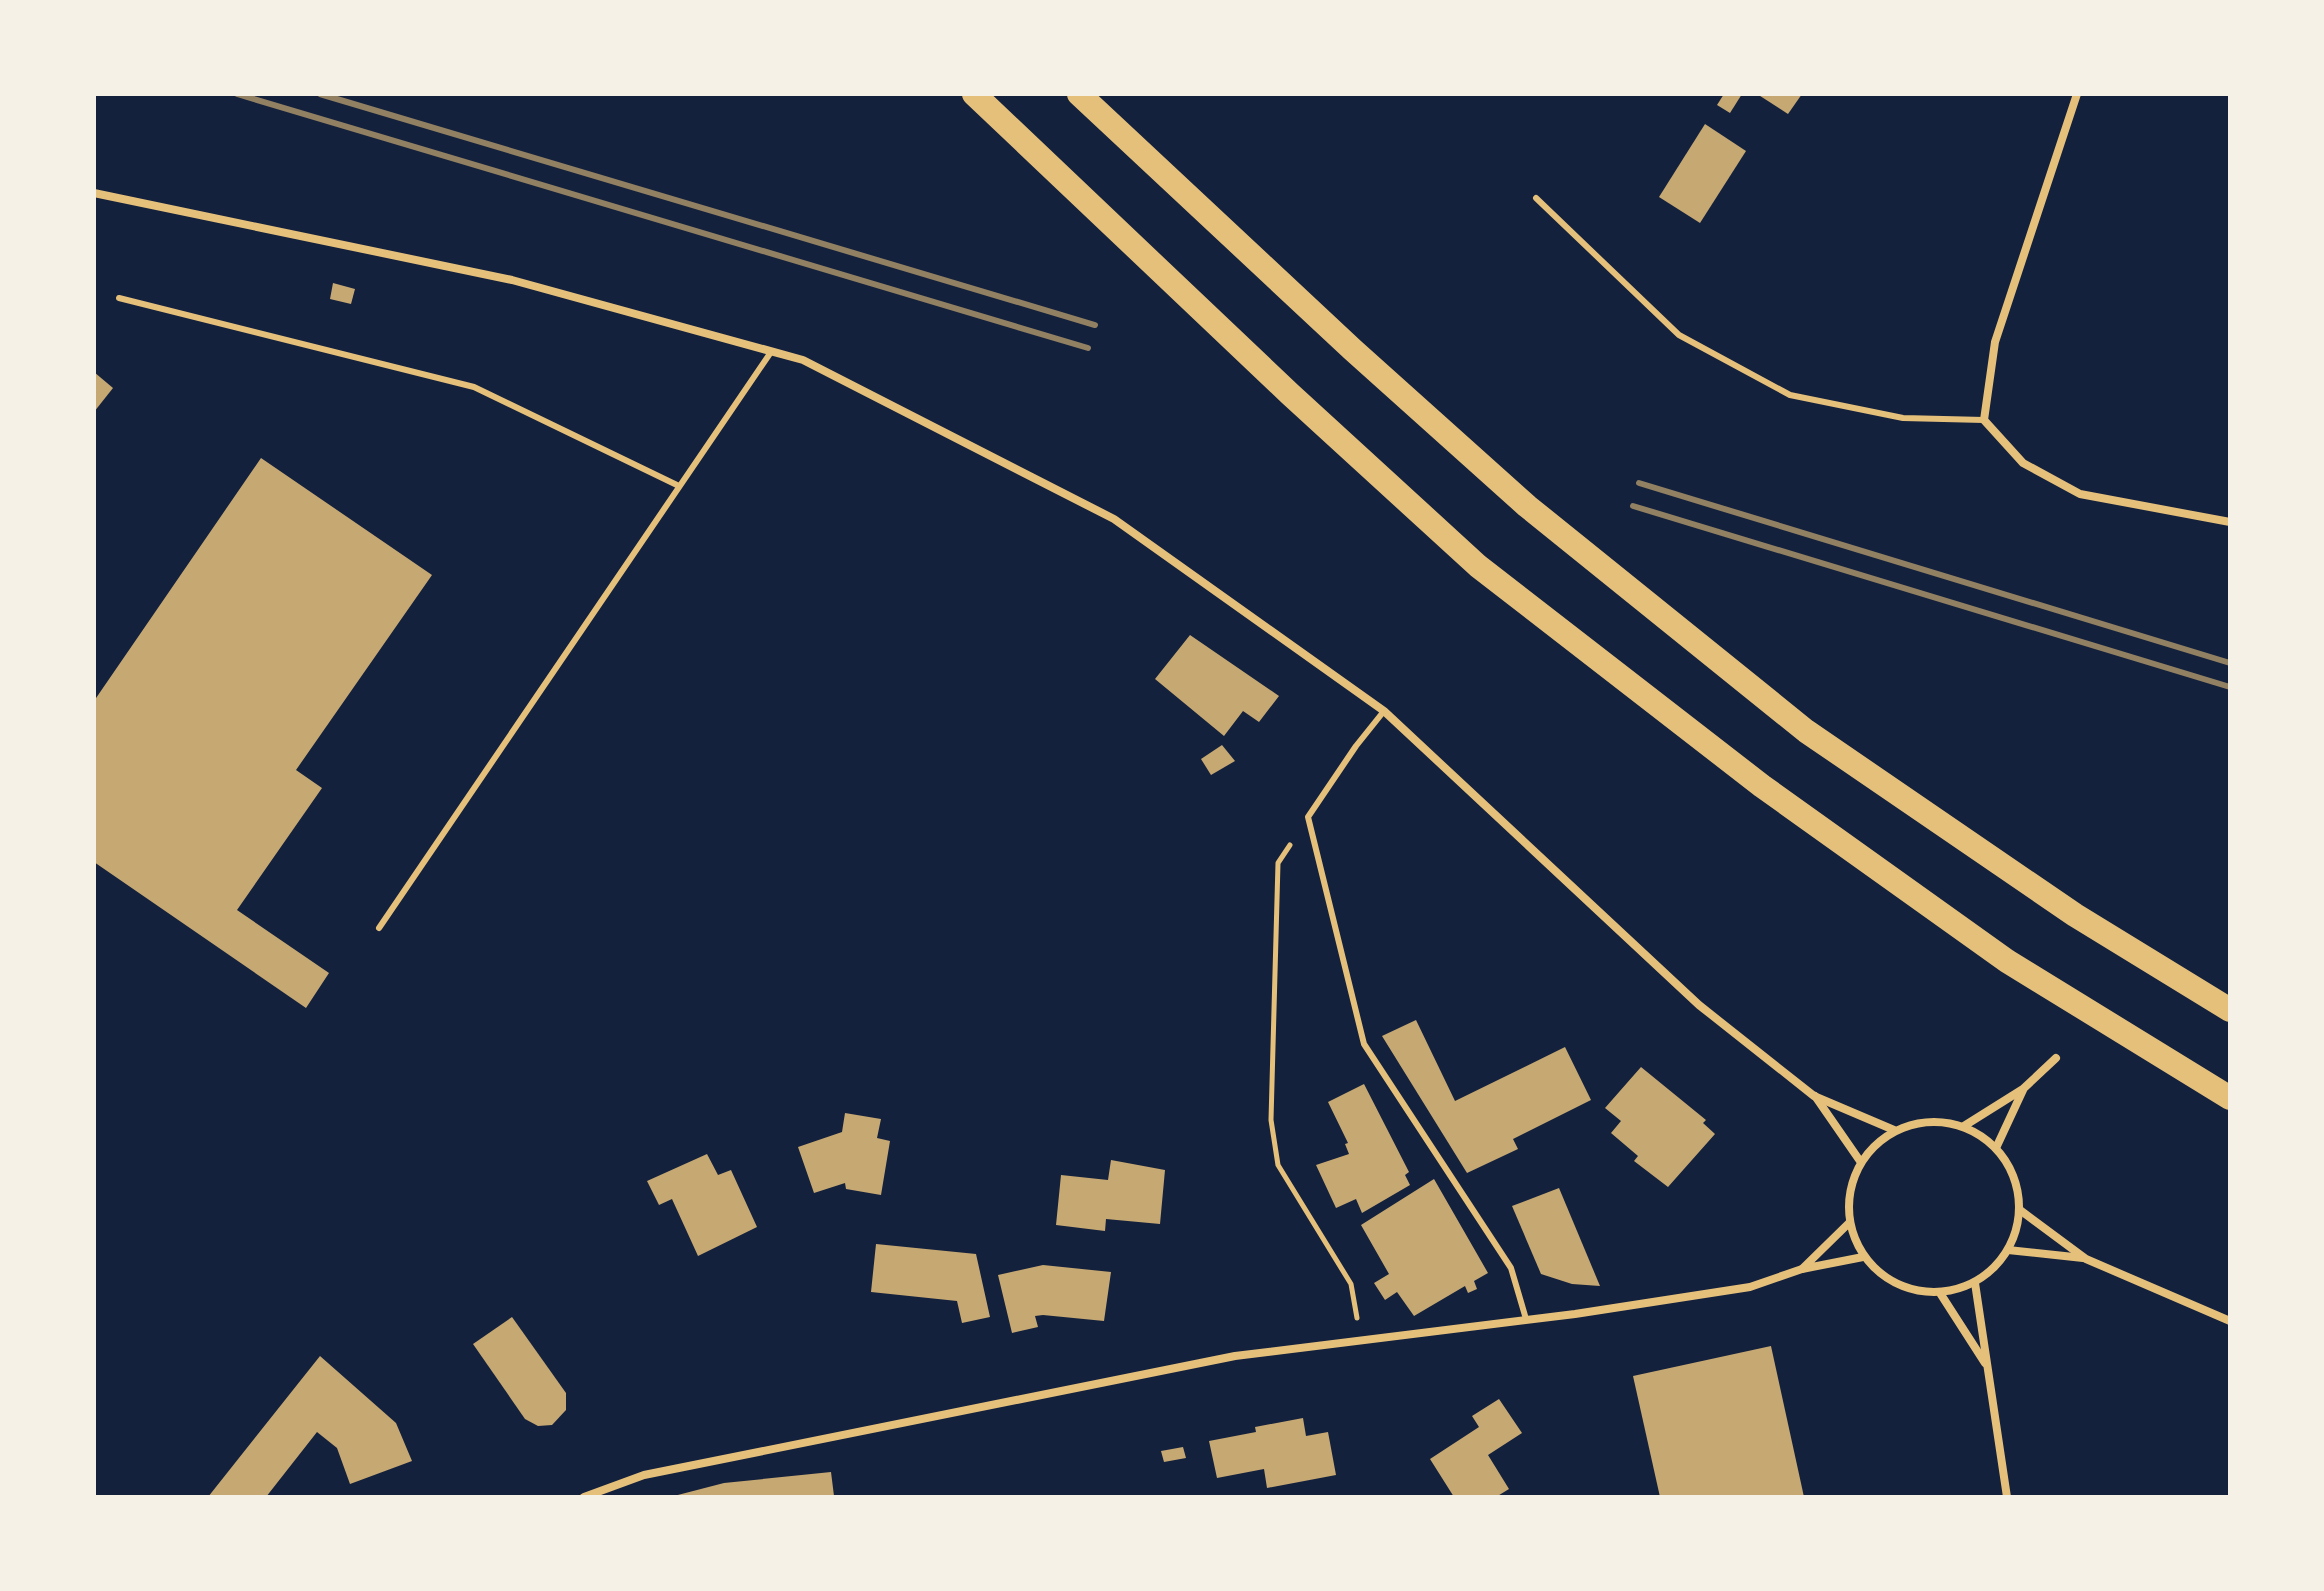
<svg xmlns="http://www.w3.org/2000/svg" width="2324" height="1591" font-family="'Roboto Serif',serif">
<rect width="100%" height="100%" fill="#14213d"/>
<g fill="#c6a872">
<polygon points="1724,94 1742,94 1730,113 1717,105"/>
<polygon points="1757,94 1802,94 1788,114"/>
<polygon points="1705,124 1746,151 1700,223 1659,197"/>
<polygon points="333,283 355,289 351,304 330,299"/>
<polygon points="94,372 113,388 94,412"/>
<polygon points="261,458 432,575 296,770 322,788 237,910 329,973 306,1008 94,862 94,701"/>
<polygon points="1190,635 1279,696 1259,722 1243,711 1224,736 1155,679"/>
<polygon points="1222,745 1235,761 1211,775 1201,759"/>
<polygon points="1416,1020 1455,1101 1565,1047 1591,1100 1513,1139 1518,1149 1467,1173 1382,1036"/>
<polygon points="1641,1067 1706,1120 1703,1123 1715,1134 1668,1187 1634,1161 1638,1156 1611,1133 1621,1121 1605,1108"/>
<polygon points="1364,1084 1409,1172 1405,1175 1410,1185 1362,1213 1356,1199 1336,1208 1316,1165 1349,1154 1345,1144 1348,1143 1328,1102"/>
<polygon points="845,1113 881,1119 877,1138 890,1141 881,1195 846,1189 845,1183 814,1193 798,1147 842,1132"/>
<polygon points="707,1154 718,1175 731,1170 757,1227 698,1256 672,1199 659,1205 647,1181"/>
<polygon points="1111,1160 1165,1170 1160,1224 1106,1219 1105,1231 1056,1225 1061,1175 1108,1180"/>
<polygon points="1434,1179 1488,1273 1474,1281 1477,1289 1468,1293 1465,1286 1414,1316 1397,1292 1385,1300 1374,1283 1389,1274 1361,1225"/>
<polygon points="1559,1188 1600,1286 1572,1284 1541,1274 1512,1206"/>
<polygon points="876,1244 976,1254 990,1317 962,1323 957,1301 871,1292"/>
<polygon points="1043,1265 1111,1272 1104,1321 1043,1315 1035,1316 1038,1327 1012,1333 998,1275"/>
<polygon points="512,1317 566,1393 566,1410 552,1425 538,1426 525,1419 473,1344"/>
<polygon points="1771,1346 1804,1497 1660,1497 1633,1376"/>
<polygon points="320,1356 396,1423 412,1461 350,1484 337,1448 317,1432 266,1497 208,1497"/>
<polygon points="1499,1399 1522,1433 1488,1455 1509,1489 1496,1497 1454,1497 1430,1459 1479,1427 1472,1416"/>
<polygon points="1303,1418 1306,1436 1328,1432 1336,1475 1267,1488 1264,1469 1217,1478 1209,1441 1256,1432 1255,1427"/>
<polygon points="1183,1447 1186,1458 1164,1462 1161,1451"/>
<polygon points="831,1472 834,1496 827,1497 670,1497 724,1483"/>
</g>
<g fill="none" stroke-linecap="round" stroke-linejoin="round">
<polyline stroke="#e5c07b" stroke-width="5" points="1290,845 1278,863 1271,1120 1278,1165 1351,1284 1357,1318"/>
<g stroke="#e5c07b" stroke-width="6">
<polyline points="1536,198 1679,335 1790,395 1903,418 1984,420"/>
<polyline points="119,298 474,387 679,486"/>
<polyline points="1384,711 1356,746 1308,817 1364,1044 1511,1268 1526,1319"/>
<polyline points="379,928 771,352"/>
</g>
<g stroke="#e5c07b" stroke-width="8">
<polyline points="2077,94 1995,342 1984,420 2023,463 2080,494 2230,522"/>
<polyline points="94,193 512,280 803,360 1114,519 1384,711 1699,1005 1814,1096 1894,1130"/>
<polyline points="1815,1096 1860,1161"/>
<circle cx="1934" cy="1207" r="85"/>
<polyline points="1964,1126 2023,1089 2056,1058"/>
<polyline points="1996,1148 2023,1090"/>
<polyline points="2020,1210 2086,1259 2230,1321"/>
<polyline points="1849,1223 1802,1269 1863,1257"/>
<polyline points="2008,1250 2083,1258"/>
<polyline points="1975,1283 2007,1497"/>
<polyline points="1940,1293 1985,1363"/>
<polyline points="584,1497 644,1475 1235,1356 1575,1314 1750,1287 1802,1269"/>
</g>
<g stroke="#e5c07b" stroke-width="24">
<polyline points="974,94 1290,394 1478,566 1762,786 2007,961 2230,1098"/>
<polyline points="1079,94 1353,350 1527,506 1806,731 2075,915 2230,1010"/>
</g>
<g stroke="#918062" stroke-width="6">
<polyline points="237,94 1088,348"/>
<polyline points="320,94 1095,325"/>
<polyline points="1639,483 2230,663"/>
<polyline points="1633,506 2230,687"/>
</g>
</g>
<rect width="2324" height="1591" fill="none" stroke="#f6f1e7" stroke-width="192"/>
</svg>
